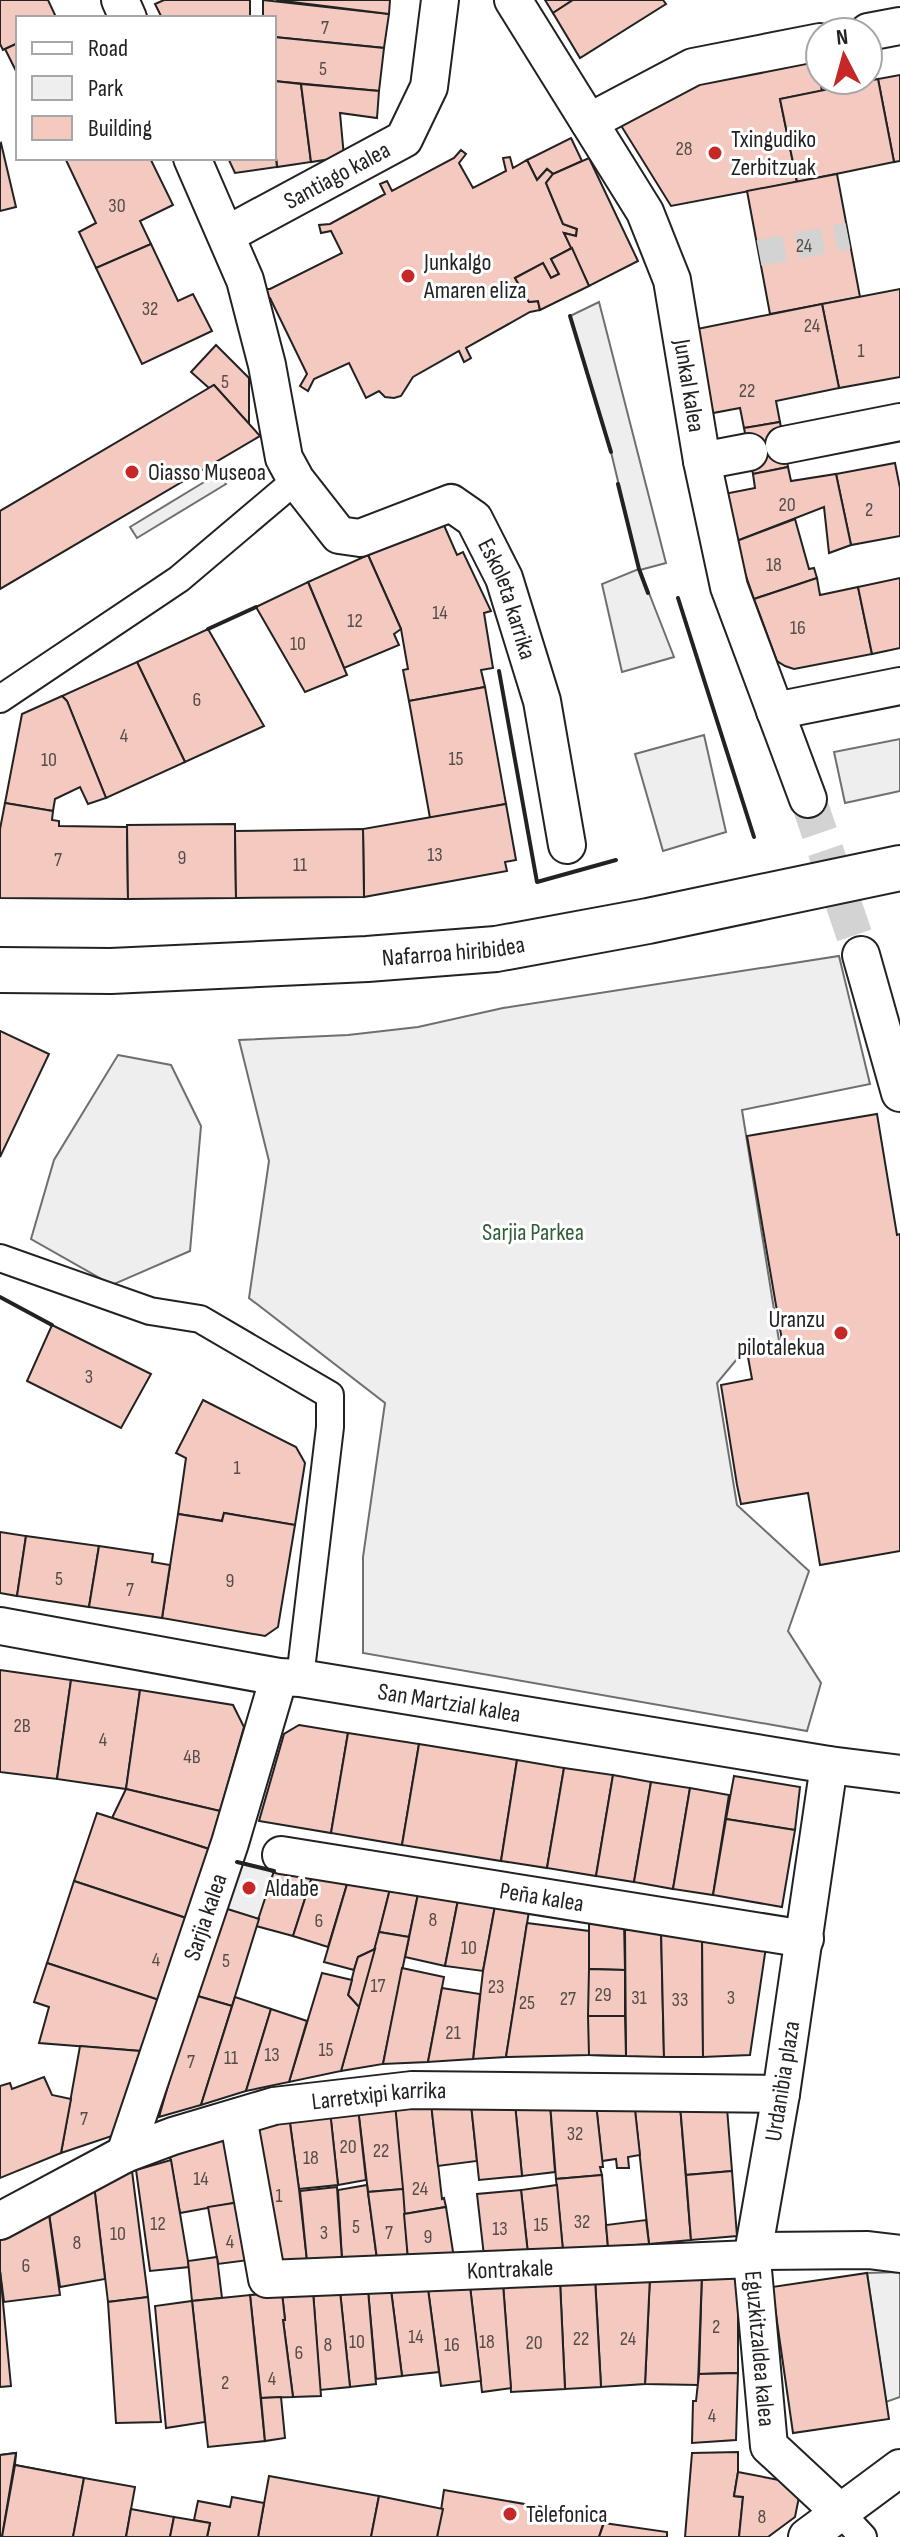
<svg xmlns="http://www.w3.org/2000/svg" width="900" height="2537" font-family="'Sofia Sans Condensed',sans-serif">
<rect width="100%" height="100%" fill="#fff"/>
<g fill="#eee" stroke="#6f6f6f" stroke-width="2">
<polygon points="599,302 666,563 640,570 674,657 622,672 602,584 639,569 611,452 570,316"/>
<polygon points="219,473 226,484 137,538 130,527"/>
<polygon points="704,735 726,832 663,851 635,754"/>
<polygon points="900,739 900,791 845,803 834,752"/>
<polygon points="839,956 870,1084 742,1110 780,1347 742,1353 717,1383 737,1505 809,1571 788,1631 821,1683 807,1731 363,1653 363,1557 385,1403 249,1298 269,1161 239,1040 348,1035 418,1027 503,1008"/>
<polygon points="118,1055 171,1065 201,1126 190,1251 112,1285 31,1239 54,1160"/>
<polygon points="237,1861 274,1871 259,1919 224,1908"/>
<polygon points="900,2272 900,2397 886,2402 867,2273"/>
</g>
<g fill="#f3c9c0" stroke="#222" stroke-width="2">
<polygon points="0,0 48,0 56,17 18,18 18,43 3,50 0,44"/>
<polygon points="164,0 250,0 250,18 162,18 155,4"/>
<polygon points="263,0 389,14 384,48 274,37 274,18 263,18"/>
<polygon points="276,0 390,0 389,14"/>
<polygon points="545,0 573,0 553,13"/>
<polygon points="573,0 663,0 666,4 580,58 553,13"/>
<polygon points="274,37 384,48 379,91 274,81"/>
<polygon points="18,43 18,75 5,49"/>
<polygon points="816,58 822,91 780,99 797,182 671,206 620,124 697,83"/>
<polygon points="900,75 900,161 894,162 878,79"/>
<polygon points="878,79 894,162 797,182 780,99"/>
<polygon points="274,81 301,84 311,162 277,167 274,141"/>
<polygon points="301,84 379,91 377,118 340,113 344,157 311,162"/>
<polygon points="571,138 582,161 553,174 547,169 537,180 527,160"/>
<polygon points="274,141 277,167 235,173 228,158 274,158"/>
<polygon points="1,143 16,207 0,211 0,144"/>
<polygon points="461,150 466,154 459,163 473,188 506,171 503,158 510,157 513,168 527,160 537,180 547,169 553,174 546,183 563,224 577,229 576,236 564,233 572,248 551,259 559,274 551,278 543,263 515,278 529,302 538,301 540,310 530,312 466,348 471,358 464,362 459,351 413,377 401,396 394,398 385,397 379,391 366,398 349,363 314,379 308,391 300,386 307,374 270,298 258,298 259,289 270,289 342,253 331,231 321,233 319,225 330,224 385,194 380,184 387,181 392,191 454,158"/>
<polygon points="65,158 130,158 131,160 150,158 173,205 140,221 151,244 96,268 79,232 96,223"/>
<polygon points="589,158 638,261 589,286 564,233 576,236 577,229 563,224 546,183 553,174"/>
<polygon points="837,174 860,297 770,314 747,191"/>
<polygon points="151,244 178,301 193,294 212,331 142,364 96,268"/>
<polygon points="572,248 589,286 540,310 538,301 529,302 515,278 543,263 551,278 559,274 551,259"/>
<polygon points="900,289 900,377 839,388 822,304"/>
<polygon points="822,304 839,388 776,401 780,422 744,428 740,408 713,413 697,329"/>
<polygon points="216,345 249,378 249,424 214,385 209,388 191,372"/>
<polygon points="214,385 260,436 0,589 0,511"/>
<polygon points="780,422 788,467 753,474 744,428"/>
<polygon points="895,463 900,488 900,536 851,545 836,474"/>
<polygon points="788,467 791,481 836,474 851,545 829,553 824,507 734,542 724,494 755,488 753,474"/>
<polygon points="795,519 809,569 814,568 817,578 754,599 734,542"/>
<polygon points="443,523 457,555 463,552 491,611 484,613 493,668 481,670 485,687 409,701 403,670 408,669 401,629 368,555"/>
<polygon points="368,555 401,629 394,634 399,645 344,668 308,582"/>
<polygon points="817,578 820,595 858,587 872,654 794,669 785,666 777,661 754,599"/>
<polygon points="900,578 900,648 872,654 858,587"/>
<polygon points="308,582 347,675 305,692 256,607"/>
<polygon points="208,629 264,726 185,762 137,662"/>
<polygon points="137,662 185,762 106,798 67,701 62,696"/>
<polygon points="485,687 506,804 430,818 409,701"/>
<polygon points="62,696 67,701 106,798 88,804 80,787 55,799 53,811 5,803 22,714"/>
<polygon points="5,803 53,811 52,820 59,821 59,826 127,827 128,899 0,898 0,829"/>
<polygon points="506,804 516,860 505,862 507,871 364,897 363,829"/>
<polygon points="235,824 236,898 128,899 127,825"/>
<polygon points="363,829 364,897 236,898 235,831"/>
<polygon points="0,1031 49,1054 0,1157"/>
<polygon points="877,1114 897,1235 900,1234 900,1551 820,1565 808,1493 741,1504 737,1485 721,1385 752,1379 748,1357 784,1352 747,1136"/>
<polygon points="52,1325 151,1374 121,1428 27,1381"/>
<polygon points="203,1400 296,1447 305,1463 295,1525 224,1513 222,1521 178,1514 186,1458 176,1453"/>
<polygon points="224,1513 295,1525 278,1627 265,1636 162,1618 178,1514 222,1521"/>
<polygon points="0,1532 26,1536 17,1596 0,1593"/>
<polygon points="26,1536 99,1546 89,1607 17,1596"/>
<polygon points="99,1546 153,1554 152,1562 170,1565 162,1618 89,1607"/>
<polygon points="0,1670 71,1680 57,1779 0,1772"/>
<polygon points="71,1680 140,1690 126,1789 57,1779"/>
<polygon points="140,1690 233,1705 244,1727 220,1811 126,1789"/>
<polygon points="299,1725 348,1733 331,1833 259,1821 284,1734"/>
<polygon points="348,1733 419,1744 402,1845 331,1833"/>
<polygon points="419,1744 517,1760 501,1861 402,1845"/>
<polygon points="517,1760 564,1768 547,1868 501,1861"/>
<polygon points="564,1768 613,1775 596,1876 547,1868"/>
<polygon points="613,1775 651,1782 634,1882 596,1876"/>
<polygon points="734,1776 800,1787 795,1830 726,1819"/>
<polygon points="651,1782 690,1788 673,1889 634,1882"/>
<polygon points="690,1788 729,1795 713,1895 673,1889"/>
<polygon points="126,1789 220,1811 209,1849 112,1818"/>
<polygon points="97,1813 209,1849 186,1918 74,1881"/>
<polygon points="726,1819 795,1830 782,1907 713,1895"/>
<polygon points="274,1871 312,1877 293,1936 256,1926"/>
<polygon points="312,1877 348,1881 328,1947 293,1936"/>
<polygon points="74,1881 186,1918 159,2000 47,1963"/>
<polygon points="348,1881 390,1889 375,1949 358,1957 354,1970 324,1962"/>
<polygon points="390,1889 418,1894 409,1937 379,1932"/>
<polygon points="418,1894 458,1900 445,1966 405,1957"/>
<polygon points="458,1900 495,1906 483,1971 445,1966"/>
<polygon points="495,1906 529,1911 506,2057 473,2059 483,1971"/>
<polygon points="224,1908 259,1919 232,2006 194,1995"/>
<polygon points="589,1919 624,1921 626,2056 589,2055"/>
<polygon points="589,1919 624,1921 625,1970 589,1969"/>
<polygon points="527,1923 589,1931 589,2055 506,2057"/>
<polygon points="625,1930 661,1930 664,2057 626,2056"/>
<polygon points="661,1930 702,1933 703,2057 664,2057"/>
<polygon points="379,1932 409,1937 383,2064 341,2071"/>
<polygon points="702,1933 767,1940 750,2055 703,2057"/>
<polygon points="375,1949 359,2007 348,1995 354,1970 358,1957"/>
<polygon points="47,1963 159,2000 140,2051 39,2043 49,2007 34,2002"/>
<polygon points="402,1968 444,1977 428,2062 383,2064"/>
<polygon points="589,1969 625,1970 625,2016 588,2016"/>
<polygon points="322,1973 352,1980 348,1995 359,2007 341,2071 289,2082"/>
<polygon points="442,1988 480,1994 473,2059 428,2062"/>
<polygon points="194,1995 232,2006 201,2105 159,2117"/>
<polygon points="235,1997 271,2009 246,2091 201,2105"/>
<polygon points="271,2009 307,2021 289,2082 246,2091"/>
<polygon points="588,2016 625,2016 626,2056 589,2055"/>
<polygon points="80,2046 140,2051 112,2136 61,2153"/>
<polygon points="44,2077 52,2095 71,2099 61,2153 0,2178 0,2086 10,2083 12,2089"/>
<polygon points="634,2101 680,2105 691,2240 649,2244"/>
<polygon points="634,2101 640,2155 628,2157 629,2168 617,2168 616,2159 602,2161 596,2104"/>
<polygon points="431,2103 442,2199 444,2198 446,2207 404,2214 395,2104"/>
<polygon points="431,2103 471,2104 477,2161 438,2166"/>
<polygon points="550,2103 555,2172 522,2176 515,2104"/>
<polygon points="550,2103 596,2104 603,2167 600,2167 602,2175 556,2179"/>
<polygon points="395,2104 403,2189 368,2192 358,2108"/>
<polygon points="471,2104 515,2104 522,2176 479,2180"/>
<polygon points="680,2105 727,2108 732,2171 686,2175"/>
<polygon points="358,2108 366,2180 338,2185 330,2111"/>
<polygon points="330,2111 338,2185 299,2189 289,2116"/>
<polygon points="289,2116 299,2189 307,2261 277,2261 255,2127"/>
<polygon points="225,2137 240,2202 180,2213 170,2157"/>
<polygon points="171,2160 189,2267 150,2271 136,2170"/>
<polygon points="132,2171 148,2297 108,2302 94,2185"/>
<polygon points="732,2171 737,2236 691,2240 686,2175"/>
<polygon points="602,2175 608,2247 563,2251 556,2179"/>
<polygon points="94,2185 105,2279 60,2287 48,2207"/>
<polygon points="367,2185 377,2259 342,2260 338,2190"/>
<polygon points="557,2185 563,2251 528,2254 521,2190"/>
<polygon points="337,2187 342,2260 307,2261 300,2191"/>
<polygon points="403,2189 408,2259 377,2259 368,2192"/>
<polygon points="521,2190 528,2254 484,2256 477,2194"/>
<polygon points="240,2202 249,2260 218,2264 208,2207"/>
<polygon points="48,2207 60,2295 4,2302 0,2271 0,2229"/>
<polygon points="446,2207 454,2258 408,2259 404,2214"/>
<polygon points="646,2220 649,2244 608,2247 606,2225"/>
<polygon points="217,2257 222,2298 192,2301 188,2261"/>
<polygon points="738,2270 738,2373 699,2374 702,2272"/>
<polygon points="0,2271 11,2386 0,2387"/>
<polygon points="702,2272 698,2385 645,2384 650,2276"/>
<polygon points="867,2273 889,2419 793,2433 772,2287"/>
<polygon points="650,2276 645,2384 601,2387 595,2278"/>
<polygon points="595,2278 601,2387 565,2389 560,2281"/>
<polygon points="560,2281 565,2389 511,2392 503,2284"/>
<polygon points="503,2284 511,2388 482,2392 470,2286"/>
<polygon points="470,2286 481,2381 441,2386 428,2289"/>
<polygon points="428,2289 439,2372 402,2376 391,2290"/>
<polygon points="368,2290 391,2290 402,2376 376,2379"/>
<polygon points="368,2290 376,2384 350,2387 340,2291"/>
<polygon points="313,2291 340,2291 350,2387 320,2390"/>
<polygon points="313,2291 321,2396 293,2397 283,2320 285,2320 282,2293"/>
<polygon points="282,2293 285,2320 283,2320 293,2397 261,2398 250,2295"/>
<polygon points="250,2295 265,2441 208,2447 192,2301"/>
<polygon points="148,2297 161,2422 116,2423 108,2302"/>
<polygon points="192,2301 205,2422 166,2428 155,2306"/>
<polygon points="738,2373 736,2440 692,2443 693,2401 696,2401 699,2374"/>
<polygon points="281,2397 285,2438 265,2441 261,2398"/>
<polygon points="738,2452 738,2472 734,2496 743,2497 739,2537 685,2537 692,2453"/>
<polygon points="16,2453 15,2465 84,2478 73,2537 0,2537 0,2455"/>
<polygon points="16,2453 2,2537 0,2537 0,2455"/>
<polygon points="15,2465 84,2478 73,2537 2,2537"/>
<polygon points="738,2472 789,2482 799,2497 795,2517 768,2537 739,2537 743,2497 734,2496"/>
<polygon points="269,2476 379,2496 371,2537 258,2537"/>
<polygon points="84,2478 135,2487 126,2537 73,2537"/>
<polygon points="444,2490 605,2518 599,2537 437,2537"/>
<polygon points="379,2496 443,2509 437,2537 371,2537"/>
<polygon points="232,2497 264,2503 258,2537 207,2537 210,2523 194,2520 198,2501 230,2507"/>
<polygon points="131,2509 174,2517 170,2537 126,2537"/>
<polygon points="174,2517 210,2523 207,2537 170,2537"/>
<polygon points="604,2523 667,2532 667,2537 599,2537"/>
</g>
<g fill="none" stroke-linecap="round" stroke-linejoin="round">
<polyline stroke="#d3d3d3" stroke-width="26" stroke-dasharray="26 13" stroke-linecap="butt" points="759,253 848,236"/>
<polyline stroke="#d3d3d3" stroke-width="36" stroke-dasharray="36 18" stroke-linecap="butt" points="808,799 861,955"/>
<defs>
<g id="pedestrian">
<polyline points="0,699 179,579 296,480"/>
<polyline points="0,1258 150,1311 200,1319 330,1395 330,1427 300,1678"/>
<polyline points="840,2512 863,2537"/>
</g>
<g id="minor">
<polyline points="120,0 128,18"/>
<path id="s1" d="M513 0 645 212 672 280 702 461 729 587 808 799"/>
<polyline points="868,32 900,26"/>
<polyline points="589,122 693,67 820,42"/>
<path id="s2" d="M192 158 245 280 267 365 284 458 296 480 339 535 360 538 451 503 474 519 504 578 542 701 567 845"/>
<path id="s3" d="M226 235 404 139 429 87 440 0"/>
<polyline points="784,445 900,422"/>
<polyline points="702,461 749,452"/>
<polyline points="775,711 900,686"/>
<polyline points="861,955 900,1093"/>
<path id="s4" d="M0 1626 279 1677 300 1678 829 1765 900 1774"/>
<path id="s5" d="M829 1765 781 2094 752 2259 769 2446 840 2512"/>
<path id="s6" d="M281 1855 805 1939"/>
<path id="s7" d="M238 2117 267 2279 752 2259"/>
<path id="s8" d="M125 2154 230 1843 279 1677"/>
<path id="s9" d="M0 2221 125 2154 173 2136 274 2106 412 2090 781 2094"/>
<polyline points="753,2251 868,2250 900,2254"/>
<polyline points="807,2537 900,2468"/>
</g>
<g id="secondary">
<path id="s10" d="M0 970 111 971 367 959 496 949 648 921 900 868"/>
</g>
</defs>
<use href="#pedestrian" stroke="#222" stroke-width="30"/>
<use href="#minor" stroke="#222" stroke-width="40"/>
<use href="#secondary" stroke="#222" stroke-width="48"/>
<use href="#pedestrian" stroke="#fff" stroke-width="26"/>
<use href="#minor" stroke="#fff" stroke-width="36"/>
<use href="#secondary" stroke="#fff" stroke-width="44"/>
<g stroke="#222" stroke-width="4">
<polyline points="570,316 611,452"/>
<polyline points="618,484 639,569 648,593"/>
<polyline points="678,598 754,837"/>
<polyline points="208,629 256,607"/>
<polyline points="499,671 537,882 616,860"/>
<polyline points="0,1297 52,1325"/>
<polyline points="237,1862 274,1871"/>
</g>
</g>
<g fill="#c62828" stroke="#fff" stroke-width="3">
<circle cx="715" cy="153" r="8"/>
<circle cx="408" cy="276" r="8"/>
<circle cx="132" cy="472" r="8"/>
<circle cx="841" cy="1333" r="8"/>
<circle cx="249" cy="1888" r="8"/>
<circle cx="510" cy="2514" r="8"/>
</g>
<g text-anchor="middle" stroke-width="6" stroke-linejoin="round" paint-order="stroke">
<g font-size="20" fill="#564c4a">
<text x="325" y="34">7</text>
<text x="323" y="75">5</text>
<text x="684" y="155">28</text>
<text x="117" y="212">30</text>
<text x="804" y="252">24</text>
<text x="150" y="315">32</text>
<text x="812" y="332">24</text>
<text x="861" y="357">1</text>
<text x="225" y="388">5</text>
<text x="747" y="397">22</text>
<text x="787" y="511">20</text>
<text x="869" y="516">2</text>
<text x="774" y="571">18</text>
<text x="440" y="619">14</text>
<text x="355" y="627">12</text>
<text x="798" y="634">16</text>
<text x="298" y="650">10</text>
<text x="197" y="706">6</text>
<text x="124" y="742">4</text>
<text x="456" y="765">15</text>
<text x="49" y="766">10</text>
<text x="435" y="861">13</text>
<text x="182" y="864">9</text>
<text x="58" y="866">7</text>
<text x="300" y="871">11</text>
<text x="89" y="1383">3</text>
<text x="237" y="1474">1</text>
<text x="59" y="1585">5</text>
<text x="230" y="1587">9</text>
<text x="130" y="1596">7</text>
<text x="22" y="1732">2B</text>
<text x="103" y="1746">4</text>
<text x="192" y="1763">4B</text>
<text x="433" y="1926">8</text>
<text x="319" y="1927">6</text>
<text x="469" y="1954">10</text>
<text x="156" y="1966">4</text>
<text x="226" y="1967">5</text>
<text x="378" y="1992">17</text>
<text x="496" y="1993">23</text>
<text x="603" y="2001">29</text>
<text x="639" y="2004">31</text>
<text x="731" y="2004">3</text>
<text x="568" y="2005">27</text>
<text x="680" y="2006">33</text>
<text x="527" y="2009">25</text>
<text x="453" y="2039">21</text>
<text x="326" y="2056">15</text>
<text x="272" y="2061">13</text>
<text x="231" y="2064">11</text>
<text x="191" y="2068">7</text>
<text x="84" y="2125">7</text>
<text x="575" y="2140">32</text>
<text x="348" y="2153">20</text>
<text x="381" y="2157">22</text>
<text x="311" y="2164">18</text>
<text x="201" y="2185">14</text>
<text x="420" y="2195">24</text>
<text x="279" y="2202">1</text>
<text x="582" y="2228">32</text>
<text x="158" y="2230">12</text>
<text x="541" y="2231">15</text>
<text x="356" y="2233">5</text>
<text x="500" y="2235">13</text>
<text x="324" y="2239">3</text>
<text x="389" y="2239">7</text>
<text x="118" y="2240">10</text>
<text x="428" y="2243">9</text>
<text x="230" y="2248">4</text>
<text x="77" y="2249">8</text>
<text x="26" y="2272">6</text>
<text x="716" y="2333">2</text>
<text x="416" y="2343">14</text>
<text x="581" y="2345">22</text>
<text x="628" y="2345">24</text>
<text x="357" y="2348">10</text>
<text x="487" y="2348">18</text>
<text x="534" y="2349">20</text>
<text x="328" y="2351">8</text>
<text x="452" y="2351">16</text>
<text x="299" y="2359">6</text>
<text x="272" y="2385">4</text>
<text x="225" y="2389">2</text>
<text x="712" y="2422">4</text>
<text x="762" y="2523">8</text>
</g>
<g font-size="24" fill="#222" stroke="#fff" text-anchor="start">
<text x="731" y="147">Txingudiko<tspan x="731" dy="28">Zerbitzuak</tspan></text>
<text x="424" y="270">Junkalgo<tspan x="424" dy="28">Amaren eliza</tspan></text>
<text x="148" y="480">Oiasso Museoa</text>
<text x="825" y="1327" text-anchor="end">Uranzu<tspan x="825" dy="28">pilotalekua</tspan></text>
<text x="265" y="1896">Aldabe</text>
<text x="526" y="2522">Telefonica</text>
</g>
<g font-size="24" fill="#222" stroke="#fff">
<text dy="8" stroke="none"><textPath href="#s3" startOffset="126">Santiago kalea</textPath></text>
<text dy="8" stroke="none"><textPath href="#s1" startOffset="430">Junkal kalea</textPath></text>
<text dy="8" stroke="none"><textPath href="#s2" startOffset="644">Eskoleta karrika</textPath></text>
<text dy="8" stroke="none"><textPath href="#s10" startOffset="454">Nafarroa hiribidea</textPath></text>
<text dy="8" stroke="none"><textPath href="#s4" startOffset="456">San Martzial kalea</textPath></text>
<text dy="8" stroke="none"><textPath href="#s6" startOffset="264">Peña kalea</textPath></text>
<text dy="8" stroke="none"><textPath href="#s8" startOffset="250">Sarjia kalea</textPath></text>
<text transform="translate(782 2081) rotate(-81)" y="8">Urdanibia plaza</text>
<text dy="8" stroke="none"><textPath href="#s9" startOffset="404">Larretxipi karrika</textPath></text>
<text dy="8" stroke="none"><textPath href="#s7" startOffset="408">Kontrakale</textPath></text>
<text dy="8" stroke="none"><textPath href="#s5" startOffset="590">Eguzkitzaldea kalea</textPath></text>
</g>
<g font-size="24" fill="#2f5e38" stroke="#fff">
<text x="533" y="1240">Sarjia Parkea</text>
</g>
</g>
<rect x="16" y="16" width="260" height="144" fill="#ffffff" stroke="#a7a7a7" stroke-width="2"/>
<rect x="32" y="42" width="40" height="12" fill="#ffffff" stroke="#a7a7a7" stroke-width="2"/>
<text x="88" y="56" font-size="24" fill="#222222">Road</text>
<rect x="32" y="76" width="40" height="24" fill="#eeeeee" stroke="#a7a7a7" stroke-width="2"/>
<text x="88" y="96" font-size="24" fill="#222222">Park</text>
<rect x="32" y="116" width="40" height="24" fill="#f3c9c0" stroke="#a7a7a7" stroke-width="2"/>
<text x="88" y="136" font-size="24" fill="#222222">Building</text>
<g transform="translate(844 56) rotate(354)"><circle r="38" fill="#ffffff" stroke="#a7a7a7" stroke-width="2"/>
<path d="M0-6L14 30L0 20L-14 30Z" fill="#c62828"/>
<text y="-12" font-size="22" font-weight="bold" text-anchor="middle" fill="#222222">N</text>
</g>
</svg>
